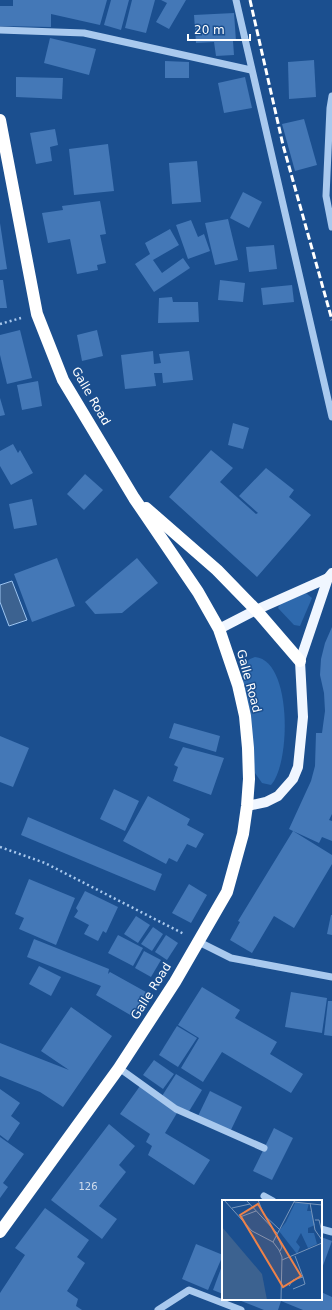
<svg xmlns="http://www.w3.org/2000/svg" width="332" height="1310" font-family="'DejaVu Sans',sans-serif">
<rect width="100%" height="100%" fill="#1b4f8f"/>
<g fill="#2e69ad">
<polygon points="306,593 312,598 300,626 294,625 278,608 280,604"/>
<path d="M255 657C292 660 291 763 271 785L262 783 255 773 242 674 243 665 250 659Z"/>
</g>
<polygon fill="#3c6290" stroke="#9cc4f0" points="12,581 27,620 9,626 0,602 0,585"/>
<g fill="#4478b7">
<polygon points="13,0 107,0 100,25 51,14 51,27 0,26 0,6 13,6"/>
<polygon points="111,0 129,0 121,30 104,25"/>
<polygon points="132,0 155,0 146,33 125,28"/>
<polygon points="161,0 186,0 169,29 156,22 167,3"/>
<polygon points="234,13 236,41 233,41 234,55 216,56 214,42 196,43 194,15"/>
<polygon points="50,38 96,49 89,75 44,63"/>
<polygon points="314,60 316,97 289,99 288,62"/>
<polygon points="165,61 189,62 189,78 165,78"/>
<polygon points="16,77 63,78 62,99 16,97"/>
<polygon points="245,77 252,108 224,113 218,83"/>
<polygon points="304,119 317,165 295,171 282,124"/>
<polygon points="55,129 58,145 50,147 52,161 36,164 30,133"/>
<polygon points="108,144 114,191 74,195 69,149"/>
<polygon points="197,161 201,202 172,204 169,163"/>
<polygon points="243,192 262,202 249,228 230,218"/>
<polygon points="100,201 106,234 100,235 106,263 97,265 98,270 77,274 70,239 48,243 42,213 63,210 62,206"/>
<polygon points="228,219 238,260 215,265 205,223"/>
<polygon points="191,220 198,237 204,234 210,251 188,259 176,225"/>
<polygon points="0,223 7,269 0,270"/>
<polygon points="170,229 179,245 153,260 162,273 183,258 190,268 154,292 135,264 150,254 145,243"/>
<polygon points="274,245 277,269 249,272 246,247"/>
<polygon points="0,280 3,280 7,308 0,308"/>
<polygon points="220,280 245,283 243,302 218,300"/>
<polygon points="292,285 294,302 263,305 261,288"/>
<polygon points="172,297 173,302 198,302 199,322 158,323 159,298"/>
<polygon points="20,330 32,378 7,384 0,355 0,335"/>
<polygon points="97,330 103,356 82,361 77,335"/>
<polygon points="153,351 154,364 161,363 159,354 189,351 193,380 163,383 162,373 154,373 156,386 125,389 121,355"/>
<polygon points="38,381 42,406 22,410 17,385"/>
<polygon points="0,398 5,415 0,416"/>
<polygon points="233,423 249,428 243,449 228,445"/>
<polygon points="13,444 18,453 20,450 33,473 11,485 0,466 0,451"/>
<polygon points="211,450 233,468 220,482 256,514 258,513 239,496 266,468 294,490 289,497 311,515 257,577 169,497"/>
<polygon points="85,474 103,490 84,510 67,494"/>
<polygon points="32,499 37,525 14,529 9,504"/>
<polygon points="57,558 75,606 32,622 14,574"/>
<polygon points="137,558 158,583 122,613 95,614 85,602"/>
<polygon points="332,627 332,814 329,820 332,821 332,841 322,837 319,843 293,831 332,855 332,864 294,928 274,916 252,953 230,940 240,922 238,921 293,831 289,829 311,781 315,766 316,733 322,733 325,711 324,693 320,675 321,659 325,643"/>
<polygon points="174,723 220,736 216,752 169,738"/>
<polygon points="0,736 29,748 13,787 0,782"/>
<polygon points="183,747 224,758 211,795 173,781 178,767 174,765"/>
<polygon points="114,789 139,801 125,831 100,819"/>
<polygon points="148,796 190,819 187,825 204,834 196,848 187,844 177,862 169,858 166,864 123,841"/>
<polygon points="28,817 162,874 155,891 21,835"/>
<polygon points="29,879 75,898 56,945 19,929 24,918 15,914"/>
<polygon points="189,884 207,895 191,923 172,913"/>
<polygon points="85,891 118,907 106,933 103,931 98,941 84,934 89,925 74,917 78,911 76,908"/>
<polygon points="331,915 332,915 332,935 327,934"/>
<polygon points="136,916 150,925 138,943 124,934"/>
<polygon points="153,927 163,934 152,951 141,944"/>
<polygon points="118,935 143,948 133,966 108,953"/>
<polygon points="166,935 178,943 167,960 155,952"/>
<polygon points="34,939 109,969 108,974 110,972 146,992 132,1016 96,995 101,986 27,957"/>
<polygon points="144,951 161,960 151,977 135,968"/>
<polygon points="39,966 61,977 51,996 29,984"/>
<polygon points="202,987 240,1010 235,1018 277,1042 270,1054 303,1074 291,1093 222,1052 203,1082 181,1068 199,1038 178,1025"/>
<polygon points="291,992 327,998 322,1033 285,1027"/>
<polygon points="328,1001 332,1001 332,1036 324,1035"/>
<polygon points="71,1007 112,1036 63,1107 40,1092 0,1076 0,1043 69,1070 41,1051"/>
<polygon points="177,1026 197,1038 178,1067 159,1055"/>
<polygon points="154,1060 174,1074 163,1089 143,1075"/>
<polygon points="176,1074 202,1090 188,1113 162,1096"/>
<polygon points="140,1086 177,1113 165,1133 210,1160 194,1185 148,1155 152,1146 146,1142 150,1134 120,1114"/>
<polygon points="0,1089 20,1103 11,1116 20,1123 8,1141 0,1135"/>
<polygon points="210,1091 242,1107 230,1132 198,1116"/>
<polygon points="109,1124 135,1146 119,1165 126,1172 99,1206 117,1219 102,1239 51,1200"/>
<polygon points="274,1128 293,1138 272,1180 253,1171"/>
<polygon points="0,1137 24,1154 3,1183 8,1187 0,1198"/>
<polygon points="45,1208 89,1240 77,1257 85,1263 67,1291 78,1299 76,1306 82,1310 0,1310 0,1293 25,1255 15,1248"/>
<polygon points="321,1237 332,1241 321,1271"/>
<polygon points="196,1244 223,1255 208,1290 182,1279"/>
<polygon points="223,1263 223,1294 213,1290"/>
<polygon points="321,1292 332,1297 332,1310 303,1310 281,1301 278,1310 264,1310 236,1299 321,1299"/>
</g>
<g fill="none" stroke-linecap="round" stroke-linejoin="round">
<g stroke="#a9c9ee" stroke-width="2.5" stroke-dasharray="2 3" stroke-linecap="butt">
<polyline points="0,324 21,318"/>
<polyline points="0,847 45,863 184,934"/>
</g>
<g stroke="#a9c9ee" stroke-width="7">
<polyline points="236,0 332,417"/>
<polyline points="0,30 84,33 251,70"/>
<polyline points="332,96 330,108 326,196 332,227"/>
<polyline points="197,941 231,958 332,977"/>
<polyline points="119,1068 176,1109 264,1148"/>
<polyline points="264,1196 273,1201"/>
<polyline points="321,1229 332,1232"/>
<polyline points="158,1310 189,1290 241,1310"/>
</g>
<g stroke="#f0f6ff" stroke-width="10">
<polyline points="219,629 256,610 328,578"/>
<polyline points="247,806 266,802 278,796 293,779 298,767 303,717 300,661 328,578 332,573"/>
</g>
<g stroke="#fff" stroke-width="12">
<polyline points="0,120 37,314 63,380 134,498 198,592 219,629 238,685 245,716 248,748 249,779 247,806 243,834 227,892 175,982 119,1068 0,1232"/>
<polyline points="146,508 217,570 256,610 300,661"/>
</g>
<polyline stroke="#fff" stroke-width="3" stroke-dasharray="7 3" stroke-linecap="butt" points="250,0 283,145 332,320"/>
</g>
<g text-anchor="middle" stroke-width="3" stroke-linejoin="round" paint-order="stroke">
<g font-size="10" fill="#d0dded">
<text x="88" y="1190">126</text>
</g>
<g font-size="12" fill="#fff" stroke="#1b4f8f">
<text transform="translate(91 396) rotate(60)" y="4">Galle Road</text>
<text transform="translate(249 681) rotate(75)" y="4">Galle Road</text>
<text transform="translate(151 991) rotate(-58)" y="4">Galle Road</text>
</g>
</g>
<g transform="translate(222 1200)">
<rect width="100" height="100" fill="#1b4f8f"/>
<path d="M73 3H87L85 11H89L93 25 86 28V33H92L95 44 86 48 79 33 74 42 78 47 75 54 57 31 64 22Z" fill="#2e69ad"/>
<path d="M0 27 40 74 45 100H0Z" fill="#3c6290"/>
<path fill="none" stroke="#7695bc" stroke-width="1" d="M2 0 30 31 51 42 57 50 60 57 59 100M24 0 55 33M36 0 42 15 57 29M72 2 100 5M88 3 93 30 100 40M10 8 28 4M18 17 34 11M93 20H97L100 32M55 36 60 47 58 51M51 42 73 0M60 60 100 43M67 86 71 80 81 77 73 56M71 89 83 84 81 77"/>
<path fill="#ee8249" fill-opacity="0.15" stroke="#ee8249" stroke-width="2" d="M36 4 79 76 61 87 18 15Z"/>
<rect width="100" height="100" fill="none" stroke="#fff" stroke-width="2"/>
</g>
<path d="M188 34v6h62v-6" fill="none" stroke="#ffffff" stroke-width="2"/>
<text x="194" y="34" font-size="12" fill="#ffffff" stroke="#1b4f8f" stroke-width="3" paint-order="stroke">20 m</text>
</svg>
